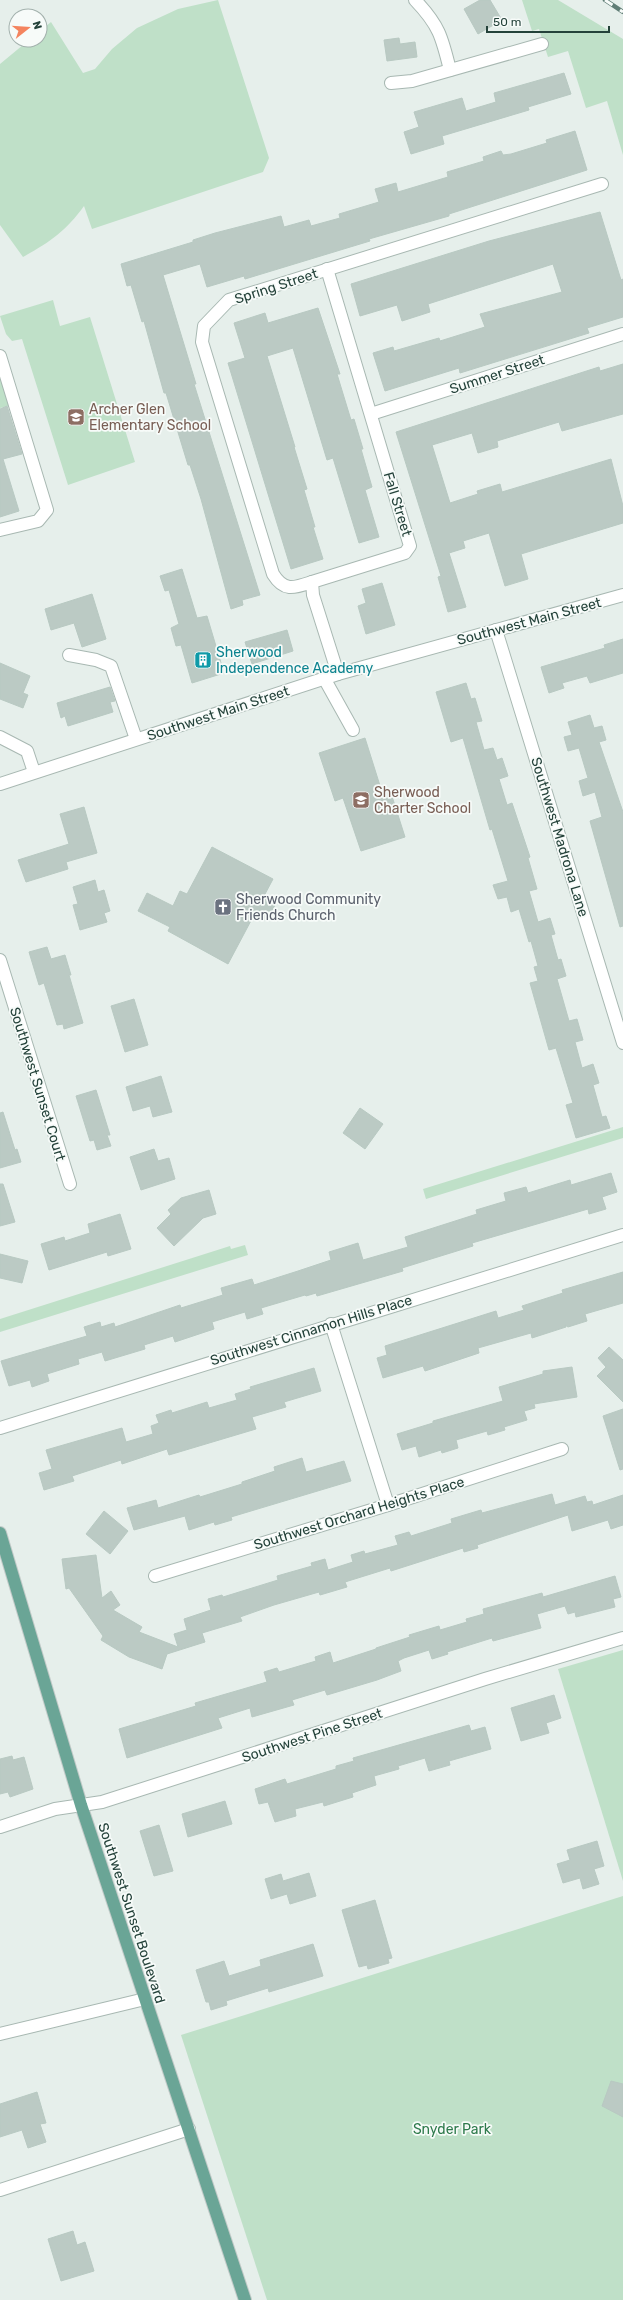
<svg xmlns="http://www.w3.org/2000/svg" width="623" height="2300" font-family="Rubik,sans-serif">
<rect width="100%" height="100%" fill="#e6efeb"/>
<g fill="#bfe0c8">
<path d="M218 0 269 158 263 172 92 229 84 206C66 231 50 242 23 257L0 225V64L29 40H40V31L51 22 83 73 95 69 112 49 137 28 178 9Z"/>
<polygon points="522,0 558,0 623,39 623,155 607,101 586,108 568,51 548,57 539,29 532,31"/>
<polygon points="53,300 60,326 90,317 135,462 68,485 22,339 12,341 6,334 0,316"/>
<polygon points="0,368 12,405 0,408"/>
<polygon points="623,1127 623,1138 426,1199 423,1189"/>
<polygon points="245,1245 248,1255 0,1332 0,1319 230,1246 231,1249"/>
<polygon points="623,1650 623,1881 558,1669"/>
<polygon points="623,1896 623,2300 267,2300 181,2035"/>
</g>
<g fill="#bbcac4" stroke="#b8c9c2">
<polygon points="480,0 490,0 502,20 478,34 464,9"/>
<polygon points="399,38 400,44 415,42 417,57 387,61 384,40"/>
<polygon points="564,73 571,94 528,107 529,110 442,136 444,144 411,154 404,132 419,127 414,112 462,98 466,111 496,102 494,93"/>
<polygon points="575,131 587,170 449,214 449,216 369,239 370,241 245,279 244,276 207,287 200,264 163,275 196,384 194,384 260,595 242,600 243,605 231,609 201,499 190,465 188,465 166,393 164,393 144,321 142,322 131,285 127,286 121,264 193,242 193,240 215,233 281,216 284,227 309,220 311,226 340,218 339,214 379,202 375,189 396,183 398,192 448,177 447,172 484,161 483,157 501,151 503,155 511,154 547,143 546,140"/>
<polygon points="600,212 621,280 623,279 623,317 587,328 589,333 460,373 459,368 385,391 373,353 393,347 394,351 439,338 440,341 485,327 480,314 562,292 553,264 428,304 430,312 402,321 397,305 360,316 351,284 489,241"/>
<polygon points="318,308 340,374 337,374 351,420 354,419 363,449 361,449 372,487 365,490 379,537 359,543 333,458 327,460 293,348 267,356 295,447 294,447 307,489 304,490 315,527 313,527 323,559 291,569 228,363 245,358 234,323 265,313 268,323"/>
<polygon points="623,364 623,414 562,431 559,422 497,441 498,447 478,453 472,433 432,445 450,503 478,494 477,491 500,484 502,492 611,459 623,506 623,523 521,554 528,579 505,586 489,533 463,541 465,548 449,553 466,607 448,612 438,577 441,576 396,432 599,367 600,371"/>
<polygon points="7,406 22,454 3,459 19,511 0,517 0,409"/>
<polygon points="182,569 197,618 207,616 224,673 192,683 181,645 176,646 171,628 179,624 169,590 165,591 160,576"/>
<polygon points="382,583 395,625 366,634 358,606 366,603 362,589"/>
<polygon points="92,594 106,639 82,647 74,623 51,630 45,609"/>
<polygon points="287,630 293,651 252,664 245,642"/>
<polygon points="623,639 623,673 590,683 587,676 562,683 564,688 549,693 541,667 605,648 604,645"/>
<polygon points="0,663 30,676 23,693 28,695 23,708 0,699"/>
<polygon points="466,683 471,699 475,698 482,721 476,722 484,750 493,748 497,760 502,758 508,776 499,779 507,805 512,803 530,857 528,858 537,889 529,891 538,922 550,918 555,934 551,935 558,960 561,959 566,976 557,979 569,1021 577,1019 583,1040 575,1042 582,1068 593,1064 599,1083 593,1085 602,1117 606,1116 610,1128 576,1138 566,1105 573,1103 556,1048 549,1050 530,983 538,981 534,967 538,966 531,941 529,942 519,909 511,912 507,897 498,899 493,885 508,881 492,829 490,830 463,738 451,742 436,692"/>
<polygon points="110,687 115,701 110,702 113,712 68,726 65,716 61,718 57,703"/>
<polygon points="590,715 594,728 602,726 606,740 599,742 623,812 623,926 620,927 590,821 602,817 595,792 583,796 579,781 588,778 579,748 568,751 564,737 572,735 568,722"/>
<polygon points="365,738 382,792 390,790 405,837 361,851 343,798 335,801 319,753"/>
<polygon points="84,807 97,853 66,862 68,869 26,882 18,860 69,844 60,814"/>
<polygon points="212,847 273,879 264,896 276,903 267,921 254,915 228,964 168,931 170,927 138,911 147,893 173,906 180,891 187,894"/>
<polygon points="95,880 98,892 104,890 110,911 104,913 107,922 80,930 73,905 78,904 73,887"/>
<polygon points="47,947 51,959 65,955 71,975 69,975 83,1023 64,1029 63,1024 57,1025 44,983 39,985 29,952"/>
<polygon points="134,999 148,1045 125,1052 111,1006"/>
<polygon points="161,1076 172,1112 153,1117 150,1106 133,1111 126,1087"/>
<polygon points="96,1090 110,1135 107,1135 111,1146 97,1150 94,1140 90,1141 76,1096"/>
<polygon points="360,1108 383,1124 365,1149 343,1133"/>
<polygon points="3,1112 15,1150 17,1149 21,1162 0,1168 0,1113"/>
<polygon points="154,1149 158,1161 169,1158 175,1179 141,1190 130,1157"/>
<polygon points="611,1173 617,1192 602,1197 606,1209 589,1214 588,1209 537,1224 472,1243 473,1246 402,1268 403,1271 317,1296 316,1293 306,1296 305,1295 261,1308 263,1314 247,1319 245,1312 212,1322 214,1329 175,1342 173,1336 144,1345 145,1349 105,1361 102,1352 78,1359 79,1364 47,1374 49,1381 32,1387 30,1380 9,1386 1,1361 87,1336 84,1327 100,1322 101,1327 114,1323 115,1327 180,1305 181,1308 223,1295 221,1288 252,1279 254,1285 298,1271 331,1260 329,1252 358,1243 363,1260 408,1247 405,1237 477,1214 476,1210 506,1201 504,1193 526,1187 528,1193 570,1180 571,1185"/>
<polygon points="0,1184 3,1184 15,1222 0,1226"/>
<polygon points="209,1190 216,1214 203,1218 174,1246 157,1228 171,1214 168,1210 181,1198"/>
<polygon points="120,1214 131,1249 108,1256 107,1252 49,1270 41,1244 64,1237 65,1241 90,1233 88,1224"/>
<polygon points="0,1254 28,1261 22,1283 0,1278"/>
<polygon points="623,1272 623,1303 585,1314 587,1321 568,1327 565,1325 566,1327 532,1338 531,1333 478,1348 479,1353 425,1371 423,1366 383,1378 377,1358 387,1355 385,1346 496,1311 498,1318 524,1310 522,1306 563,1293 562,1290"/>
<polygon points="609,1347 623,1360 623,1402 597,1376 606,1367 598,1358"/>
<polygon points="572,1367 577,1397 534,1404 535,1408 524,1411 527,1420 504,1427 505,1430 488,1435 487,1431 456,1440 458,1448 442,1453 441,1450 419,1457 416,1446 402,1450 397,1434 433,1423 433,1421 503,1401 499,1387 543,1374 543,1371"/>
<polygon points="314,1368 321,1391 284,1402 286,1407 252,1417 256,1429 169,1455 167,1449 122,1464 121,1460 72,1476 74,1481 44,1490 39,1473 52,1469 46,1450 122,1428 126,1442 153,1434 151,1426 159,1423 156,1415 171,1410 172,1413 207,1402 209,1408 237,1400 235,1394 251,1389 250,1387"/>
<polygon points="623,1409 623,1469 620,1470 603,1416"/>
<polygon points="302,1458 306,1472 344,1461 351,1481 231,1517 232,1520 215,1525 214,1522 189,1530 185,1516 134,1530 127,1508 156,1500 158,1508 199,1495 200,1497 242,1484 242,1482 275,1471 274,1467"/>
<polygon points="552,1494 555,1505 585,1496 587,1502 592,1501 593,1505 623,1495 623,1525 611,1529 608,1520 572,1531 568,1515 477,1545 478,1548 464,1552 463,1548 391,1571 390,1568 345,1582 347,1587 320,1595 319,1592 274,1605 240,1617 242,1621 202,1633 205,1642 167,1654 162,1669 129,1657 101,1640 103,1636 69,1588 66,1589 62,1559 96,1555 102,1598 111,1591 120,1605 113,1610 142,1627 139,1632 178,1647 174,1634 187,1630 184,1619 211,1610 208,1599 222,1595 223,1597 278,1580 277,1576 312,1566 311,1563 325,1559 328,1570 353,1562 351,1555 364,1551 365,1554 398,1545 395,1536 409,1532 411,1536 452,1523 451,1519 481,1510 482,1513"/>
<polygon points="104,1511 128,1531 110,1554 86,1534"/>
<polygon points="615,1576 621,1597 613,1599 615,1607 576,1617 575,1612 568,1614 565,1606 537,1614 541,1628 493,1641 492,1638 447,1652 448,1654 432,1659 429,1650 404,1658 398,1661 401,1671 377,1680 327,1695 325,1690 292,1700 294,1705 252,1717 250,1708 218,1718 222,1728 127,1758 119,1729 196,1706 195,1703 267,1682 264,1672 277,1668 279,1672 316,1661 315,1657 330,1652 333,1663 376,1649 376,1648 410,1637 409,1635 439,1626 440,1630 467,1622 466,1619 484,1614 483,1609 542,1593 543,1597"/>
<polygon points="554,1695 561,1718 546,1723 549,1733 521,1741 511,1708"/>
<polygon points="469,1725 471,1731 485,1727 491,1749 449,1761 450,1765 429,1771 425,1758 398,1766 399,1769 374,1776 376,1785 352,1793 353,1797 324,1806 323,1802 295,1809 296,1816 275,1822 268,1802 259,1804 255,1789 285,1779 287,1784 336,1769 336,1766 354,1761 353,1758"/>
<polygon points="12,1756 13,1760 24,1757 33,1789 10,1797 8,1792 0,1794 0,1759"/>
<polygon points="225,1801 232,1824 188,1837 182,1814"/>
<polygon points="159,1825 173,1871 154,1876 140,1831"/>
<polygon points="597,1841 604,1866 594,1869 599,1884 583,1889 580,1878 563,1883 557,1864 570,1860 567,1850"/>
<polygon points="309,1873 316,1896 290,1904 287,1894 271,1899 265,1879 281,1874 283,1881"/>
<polygon points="375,1900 392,1958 388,1959 389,1963 368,1969 367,1965 359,1967 342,1910"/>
<polygon points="313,1944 323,1976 269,1992 268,1988 226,2001 227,2005 211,2010 209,2002 206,2002 196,1970 224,1961 229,1976 261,1966 260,1960"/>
<polygon points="611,2081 623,2084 623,2117 602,2106"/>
<polygon points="37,2092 46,2123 40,2124 46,2142 28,2148 22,2130 0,2137 0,2104"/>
<polygon points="73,2231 77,2245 85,2242 94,2271 61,2281 48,2239"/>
</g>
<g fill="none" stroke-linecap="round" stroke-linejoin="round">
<defs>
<g id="minor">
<path d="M415 0C439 25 442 37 450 70"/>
<polyline points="391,83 412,81 542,44"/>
<polyline points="327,269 410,546 405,553 312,582 313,595 338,674"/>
<polyline points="0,356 47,510 38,521 0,530"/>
<polyline points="371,414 623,334"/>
<path d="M312 582C294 588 284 592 273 574L202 342 204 326 229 300 602 184"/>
<polyline points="496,630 623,1043"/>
<polyline points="69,655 96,660 111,666 136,739"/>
<polyline points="324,678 353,730"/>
<polyline points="0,737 27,751 34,772"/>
<polyline points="0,784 338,674 623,595"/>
<polyline points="0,960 70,1184"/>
<polyline points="331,1324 388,1505"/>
<polyline points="0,1428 623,1235"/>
<polyline points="155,1576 388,1505 562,1449"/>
<polyline points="0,1827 55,1809 102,1802 485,1679 623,1638"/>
<polyline points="0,2034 145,1999"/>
<polyline points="0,2190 189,2129"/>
</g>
<polyline id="major" points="0,1533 81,1805 245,2300"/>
</defs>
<use href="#minor" stroke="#a8b8b2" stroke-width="14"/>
<use href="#major" stroke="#c2cac8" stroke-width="14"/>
<use href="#minor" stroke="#fff" stroke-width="12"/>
<use href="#major" stroke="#6aa596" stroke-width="12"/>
<defs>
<polyline id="rail" points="605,0 623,12"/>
</defs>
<use href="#rail" stroke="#5f7d75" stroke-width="4.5"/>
<use href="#rail" stroke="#f7fbf9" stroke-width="3" stroke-dasharray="9" stroke-linecap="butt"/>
</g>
<defs>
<symbol id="school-square" viewBox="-11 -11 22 22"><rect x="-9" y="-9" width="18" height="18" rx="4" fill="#8d6e63" stroke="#f7fbf9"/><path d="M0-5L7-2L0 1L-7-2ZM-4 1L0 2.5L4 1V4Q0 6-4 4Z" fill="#fff"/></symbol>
<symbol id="building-square" viewBox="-11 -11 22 22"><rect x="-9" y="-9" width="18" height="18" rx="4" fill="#0f9aa8" stroke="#f7fbf9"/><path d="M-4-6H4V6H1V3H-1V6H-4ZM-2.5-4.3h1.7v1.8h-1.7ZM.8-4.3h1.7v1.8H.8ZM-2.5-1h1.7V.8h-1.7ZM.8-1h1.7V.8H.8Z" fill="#fff"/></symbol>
<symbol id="church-square" viewBox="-11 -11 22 22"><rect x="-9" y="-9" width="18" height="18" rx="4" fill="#6b7280" stroke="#f7fbf9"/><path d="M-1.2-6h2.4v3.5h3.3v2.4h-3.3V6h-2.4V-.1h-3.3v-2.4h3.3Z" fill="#fff"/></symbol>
</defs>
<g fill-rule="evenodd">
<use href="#school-square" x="66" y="407" width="20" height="20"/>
<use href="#building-square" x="193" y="650" width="20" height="20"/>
<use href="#school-square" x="351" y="790" width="20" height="20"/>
<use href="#church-square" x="213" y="897" width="20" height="20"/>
</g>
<g text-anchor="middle" stroke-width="3.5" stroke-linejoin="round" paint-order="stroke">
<g font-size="14" fill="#24423a" stroke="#f7fbf9">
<text transform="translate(276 286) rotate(-18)" y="5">Spring Street</text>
<text transform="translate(497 374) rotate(-18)" y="5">Summer Street</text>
<text transform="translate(398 504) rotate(73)" y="5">Fall Street</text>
<text transform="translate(529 621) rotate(-15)" y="5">Southwest Main Street</text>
<text transform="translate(218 713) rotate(-18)" y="5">Southwest Main Street</text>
<text transform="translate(560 837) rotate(73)" y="5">Southwest Madrona Lane</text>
<text transform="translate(38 1084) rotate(73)" y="5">Southwest Sunset Court</text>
<text transform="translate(311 1330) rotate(-17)" y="5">Southwest Cinnamon Hills Place</text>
<text transform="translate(359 1513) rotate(-17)" y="5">Southwest Orchard Heights Place</text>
<text transform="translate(312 1735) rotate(-18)" y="5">Southwest Pine Street</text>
<text transform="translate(132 1913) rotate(72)" y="5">Southwest Sunset Boulevard</text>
</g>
<g font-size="14" fill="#785e54" stroke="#f7fbf9" text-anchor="start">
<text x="89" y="414">Archer Glen<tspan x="89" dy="16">Elementary School</tspan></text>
<text x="374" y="797">Sherwood<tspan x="374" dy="16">Charter School</tspan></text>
</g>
<g font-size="14" fill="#0d838f" stroke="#f7fbf9" text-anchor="start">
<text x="216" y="657">Sherwood<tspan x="216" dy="16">Independence Academy</tspan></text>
</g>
<g font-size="14" fill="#5b616d" stroke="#f7fbf9" text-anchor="start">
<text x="236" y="904">Sherwood Community<tspan x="236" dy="16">Friends Church</tspan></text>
</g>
<g font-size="14" fill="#2d7a4b" stroke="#f7fbf9">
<text x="452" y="2134">Snyder Park</text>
</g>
</g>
<g transform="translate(28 28) rotate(73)"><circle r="19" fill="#f7fbf9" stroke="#a3b1ad"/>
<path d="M0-3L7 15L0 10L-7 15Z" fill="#f4845f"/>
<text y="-6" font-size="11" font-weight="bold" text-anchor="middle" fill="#24423a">N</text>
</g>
<path d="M487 26v6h122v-6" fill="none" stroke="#24423a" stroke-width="2"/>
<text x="493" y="26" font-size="12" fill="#24423a" stroke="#f7fbf9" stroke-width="3" paint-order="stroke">50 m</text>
</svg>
